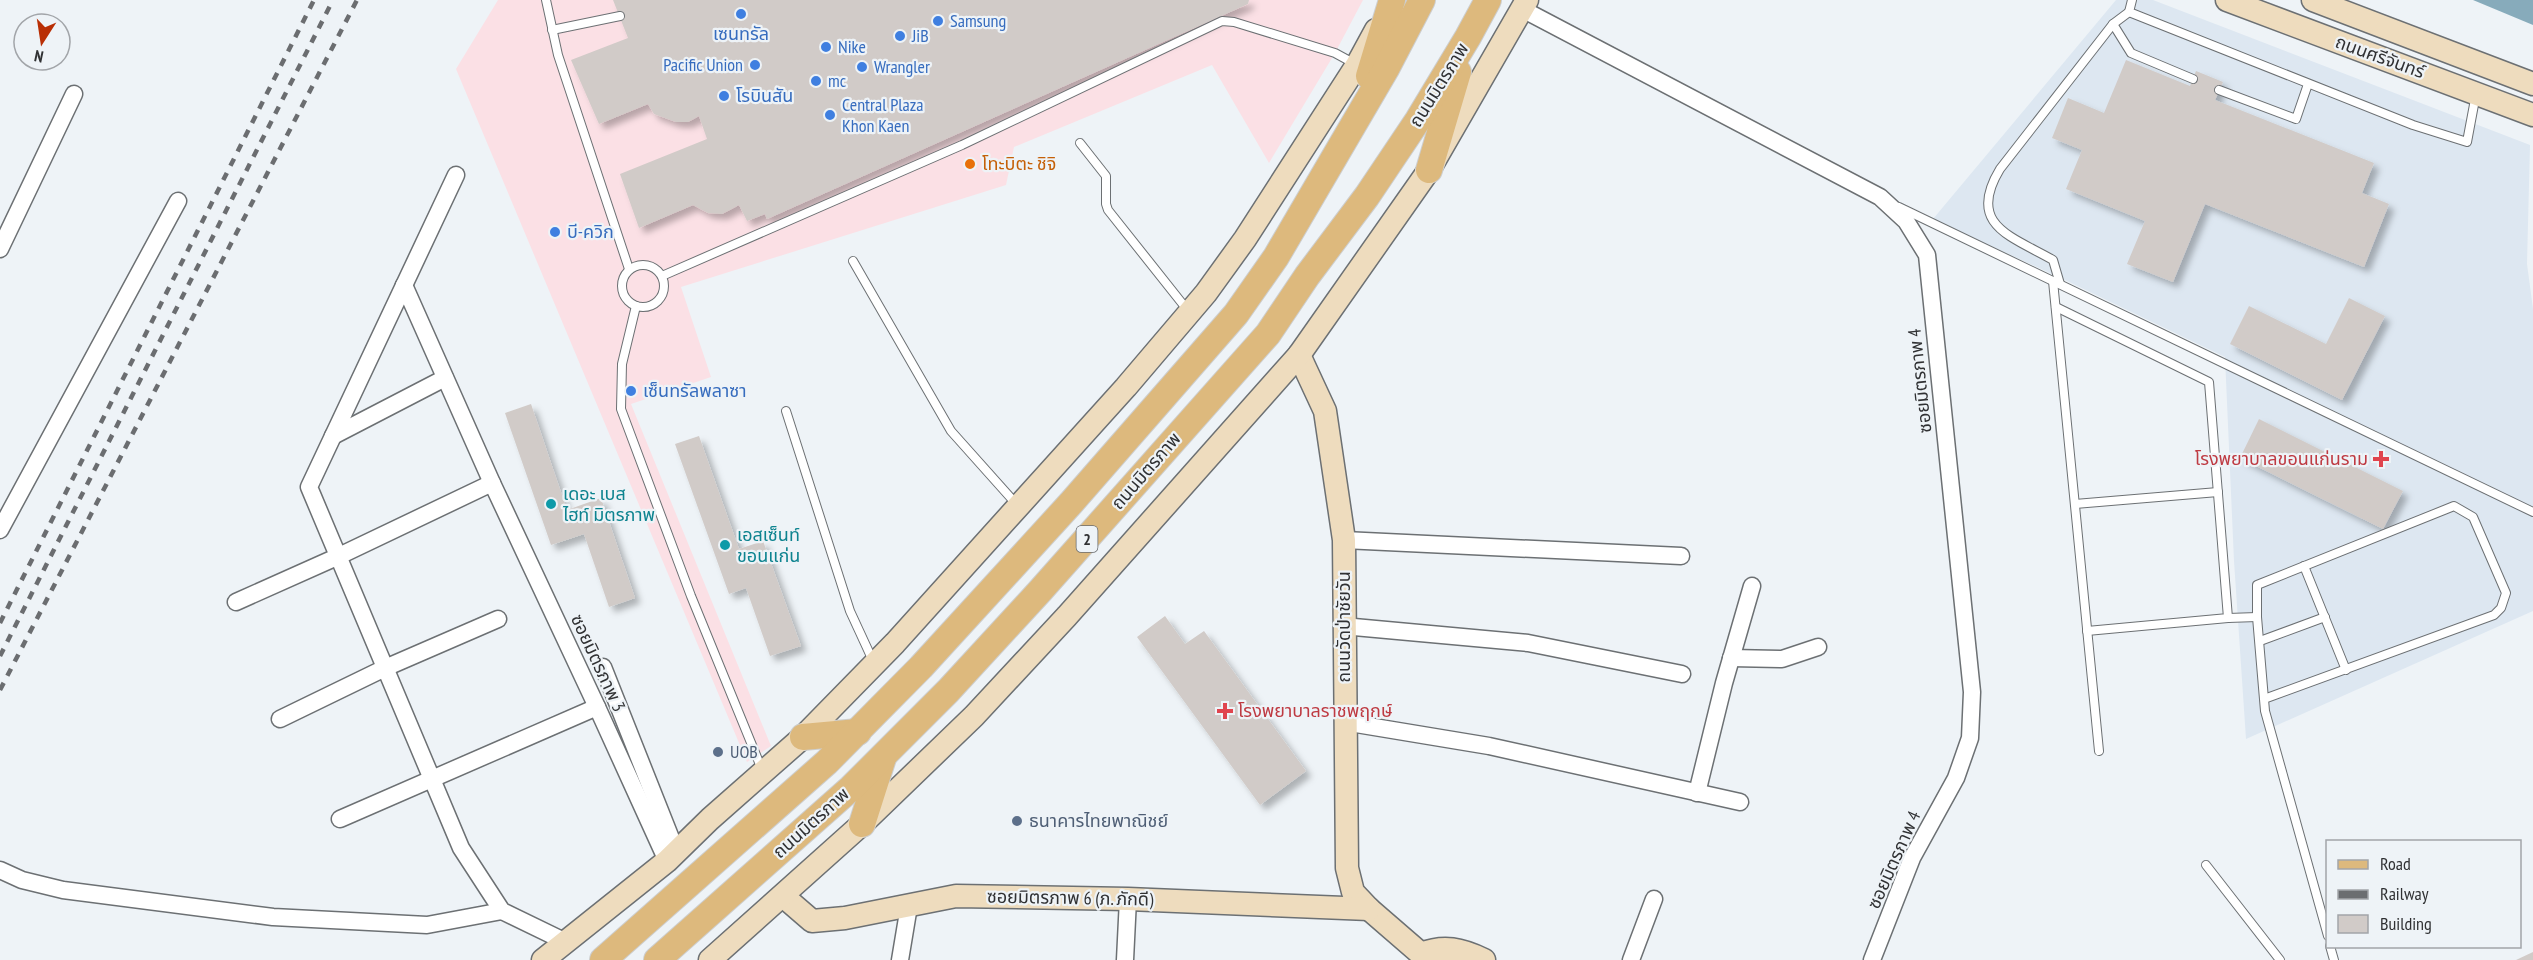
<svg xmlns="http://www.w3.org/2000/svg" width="2533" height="960" font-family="'PT Sans Narrow','Noto Sans Thai',sans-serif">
<defs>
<filter id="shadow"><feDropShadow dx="5.5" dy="5.5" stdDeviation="3" flood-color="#0004"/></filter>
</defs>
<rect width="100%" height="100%" fill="#eef3f7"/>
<polygon fill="#fbe0e5" points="498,0 1363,0 1335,53 1269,163 1212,65 1014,147 1006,185 681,287 711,377 631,404 771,746 747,762 456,69"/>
<polygon fill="#dde7f1" points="2116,0 2153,0 2530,145 2527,264 2533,309 2533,611 2246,739 2234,561 2225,357 2067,281 1933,219"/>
<polygon fill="#87abbb" points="2473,0 2533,0 2533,25"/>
<g fill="#d1cbc8" filter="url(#shadow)">
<polygon points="613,0 1249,0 1248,4 767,219 765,214 747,221 739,205 722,214 708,213 693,205 639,228 620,174 707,139 699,116 688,122 676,122 654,114 648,104 599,124 571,60 628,38"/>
<polygon points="2126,60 2190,86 2196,71 2223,82 2215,100 2374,163 2362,193 2389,204 2364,267 2205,204 2173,282 2127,264 2145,221 2066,189 2082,150 2052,138 2068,98 2104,113"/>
<polygon points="2349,298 2385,316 2342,400 2230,344 2249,306 2326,344"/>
<polygon points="531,404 567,510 601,498 635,598 609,607 584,534 551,545 505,413"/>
<polygon points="2259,419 2403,491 2383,529 2240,458"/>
<polygon points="699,436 739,549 763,541 801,646 770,656 746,588 729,594 675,444"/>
<polygon points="1165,616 1185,644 1204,631 1306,771 1260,805 1137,637"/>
<polygon points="2533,952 2533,960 2516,960"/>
</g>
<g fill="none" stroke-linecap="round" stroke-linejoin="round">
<defs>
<g id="lane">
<polyline points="546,0 558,55 629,269"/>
<polyline points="2132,0 2129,12 2413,125 2467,142 2476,94"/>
<polyline points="2113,24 2131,53 2193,79"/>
<polyline points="552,30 620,16"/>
<polyline points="2219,90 2296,119 2308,84"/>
<polyline points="1080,143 1106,176 1106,204 1108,210 1189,312"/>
<polyline points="1899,207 2533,512"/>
<polyline points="853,261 951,431 1018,506"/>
<circle cx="643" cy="286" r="21"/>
<polyline points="662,276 962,145 1222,21 1234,22 1335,53 1357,65"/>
<polyline points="2053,281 2099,751"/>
<path d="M2060 284 2053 260C2011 236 1966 225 2000 169L2113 24 2129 12"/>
<polyline points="636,306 622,364 621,409 691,596 763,772"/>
<polyline points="2056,307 2209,382 2228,618 2087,631"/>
<polyline points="786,411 850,611 874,663"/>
<polyline points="2075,504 2218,492"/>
<polyline points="2304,566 2346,670"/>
<polyline points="2228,618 2257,617"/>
<polyline points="2260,641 2325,617"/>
<polyline points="2264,699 2494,615 2501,608 2506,593 2473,517 2454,506 2257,585 2257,617 2265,711 2328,936"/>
<polyline points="2206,865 2280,960"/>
<polyline points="2330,946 2334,960"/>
</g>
<g id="street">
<polyline points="1522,9 1880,197 1906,221 1927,255 1972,692 1970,738 1956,778 1912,858 1872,960"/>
<polyline points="456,175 309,487 461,848 502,911 566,942"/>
<polyline points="0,249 74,94"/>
<polyline points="404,285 492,483 597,707 667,861"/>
<polyline points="333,436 445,378"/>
<polyline points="0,530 178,201"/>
<polyline points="1344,540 1681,556"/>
<polyline points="236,602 339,556 492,483"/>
<polyline points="1343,626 1528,643 1682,674"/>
<polyline points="1731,658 1782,659 1818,647"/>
<polyline points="603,667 676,851"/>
<polyline points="280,719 385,668 498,619"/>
<polyline points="1344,722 1489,746 1740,802"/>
<polyline points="1697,793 1724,683 1752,586"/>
<polyline points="340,819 597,707"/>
<polyline points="0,870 22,880 63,890 273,917 427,925 502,911"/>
<polyline points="900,960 909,906"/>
<polyline points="1125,960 1128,899"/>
<polyline points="1631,960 1654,899"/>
</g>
<g id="secondary">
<polyline points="2227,0 2533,115"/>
<polyline points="2313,0 2533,84"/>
<polyline points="1299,355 1325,411 1344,540 1347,868 1353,892 1369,909 1421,954 1423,960"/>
<polyline points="783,896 812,921 845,918 956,896 1128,899 1369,909"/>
<path d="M1421 954C1444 945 1461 949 1484 960"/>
<polyline points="543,960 667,861 710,819 803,737 895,643 1126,387 1206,293 1245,239 1357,65 1376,30"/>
<polyline points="710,960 862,824 974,716 1067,616 1299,355 1429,170 1527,0"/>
</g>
<g id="primary">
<polyline points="1369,76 1392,0"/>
<polyline points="1429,170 1458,72"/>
<polyline points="803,737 858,732"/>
<polyline points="862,824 883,758"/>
<polyline points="603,960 827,762 921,667 1071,503 1236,314 1276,257 1386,69 1422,0"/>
<polyline points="657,960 851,788 948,691 1040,591 1268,334 1307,276 1367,196 1418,120 1468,37 1488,0"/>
</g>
</defs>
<use href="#lane" stroke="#6c7073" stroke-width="10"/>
<use href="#street" stroke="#6c7073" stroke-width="19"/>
<use href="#secondary" stroke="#6c7073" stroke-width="25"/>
<use href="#primary" stroke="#cdcece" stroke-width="28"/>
<use href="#lane" stroke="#fff" stroke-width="8"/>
<use href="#street" stroke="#fff" stroke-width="16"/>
<use href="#secondary" stroke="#eedcbe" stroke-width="22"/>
<use href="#primary" stroke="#ddb97d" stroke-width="26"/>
<g stroke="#6b6d70" stroke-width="4.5" stroke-dasharray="8 8" stroke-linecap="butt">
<polyline points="0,623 314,0"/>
<polyline points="0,656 333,0"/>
<polyline points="0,690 357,0"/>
</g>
</g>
<g fill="#3f7fe0" stroke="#eef3f7" stroke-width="2">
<circle cx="741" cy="14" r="6"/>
<circle cx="938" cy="21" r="6"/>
<circle cx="900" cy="36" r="6"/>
<circle cx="826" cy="47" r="6"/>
<circle cx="755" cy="65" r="6"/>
<circle cx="862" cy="67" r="6"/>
<circle cx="816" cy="81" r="6"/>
<circle cx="724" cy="96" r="6"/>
<circle cx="830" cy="115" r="6"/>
<circle cx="555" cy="232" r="6"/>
<circle cx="631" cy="391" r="6"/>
</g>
<circle fill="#e8710a" stroke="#eef3f7" stroke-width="2" cx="970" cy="164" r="6"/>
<g fill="#e0444e" stroke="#eef3f7" stroke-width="2">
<path d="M2378 450h6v6h6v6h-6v6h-6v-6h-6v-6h6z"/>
<path d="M1222 702h6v6h6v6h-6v6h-6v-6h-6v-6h6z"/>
</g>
<g fill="#0f9aa8" stroke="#eef3f7" stroke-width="2">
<circle cx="551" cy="504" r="6"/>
<circle cx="725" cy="545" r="6"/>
</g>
<g fill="#5c6f8a" stroke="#eef3f7" stroke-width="2">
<circle cx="718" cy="752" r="6"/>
<circle cx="1017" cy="821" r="6"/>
</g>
<g text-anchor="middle" stroke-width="4.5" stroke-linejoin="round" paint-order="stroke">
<rect fill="#eef3f7" stroke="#696b6e" stroke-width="1.5" x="1076.5" y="526" width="21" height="26" rx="4.5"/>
<g font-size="16" font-weight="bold" fill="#303133">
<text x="1087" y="545">2</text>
</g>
<g font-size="18" fill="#366cbe" stroke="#eef3f7" text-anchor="start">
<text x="950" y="27">Samsung</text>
<text x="741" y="40" text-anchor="middle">เซนทรัล</text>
<text x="912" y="42">JiB</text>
<text x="838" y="53">Nike</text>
<text x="743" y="71" text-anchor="end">Pacific Union</text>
<text x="874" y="73">Wrangler</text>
<text x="828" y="87">mc</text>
<text x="736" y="102">โรบินสัน</text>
<text x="842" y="111">Central Plaza<tspan x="842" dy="21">Khon Kaen</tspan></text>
<text x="567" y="238">บี-ควิก</text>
<text x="643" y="397">เซ็นทรัลพลาซา</text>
</g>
<g font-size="18" fill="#303133" stroke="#eef3f7">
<text transform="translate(2380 57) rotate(20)" y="6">ถนนศรีจันทร์</text>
<text transform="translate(1439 85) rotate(-58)" y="6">ถนนมิตรภาพ</text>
<text transform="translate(1920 381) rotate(-96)" y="6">ซอยมิตรภาพ 4</text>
<text transform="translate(1146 471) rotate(-49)" y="6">ถนนมิตรภาพ</text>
<text transform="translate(1344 627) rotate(-90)" y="6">ถนนวัดป่าชัยวัน</text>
<text transform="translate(598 663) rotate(65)" y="6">ซอยมิตรภาพ 3</text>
<text transform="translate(811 823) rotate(-42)" y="6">ถนนมิตรภาพ</text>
<text transform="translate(1894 860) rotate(-66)" y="6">ซอยมิตรภาพ 4</text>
<text transform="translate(1070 898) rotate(1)" y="6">ซอยมิตรภาพ 6 (ภ. ภักดี)</text>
</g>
<g font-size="18" fill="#c56008" stroke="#eef3f7" text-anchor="start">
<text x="982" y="170">โทะบิตะ ชิจิ</text>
</g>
<g font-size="18" fill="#be3a42" stroke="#eef3f7" text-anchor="end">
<text x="2368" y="465">โรงพยาบาลขอนแก่นราม</text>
<text x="1238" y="717" text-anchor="start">โรงพยาบาลราชพฤกษ์</text>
</g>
<g font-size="18" fill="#0d838f" stroke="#eef3f7" text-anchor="start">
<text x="563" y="500">เดอะ เบส<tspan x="563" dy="21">ไฮท์ มิตรภาพ</tspan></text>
<text x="737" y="541">เอสเซ็นท์<tspan x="737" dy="21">ขอนแก่น</tspan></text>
</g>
<g font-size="18" fill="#4e5e75" stroke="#eef3f7" text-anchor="start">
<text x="730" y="758">UOB</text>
<text x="1029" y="827">ธนาคารไทยพาณิชย์</text>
</g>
</g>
<rect x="2326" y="840" width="195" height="108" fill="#eef3f7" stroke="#a2a5a9" stroke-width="1.5"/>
<rect x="2338" y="860" width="30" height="9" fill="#ddb97d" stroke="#a2a5a9" stroke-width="1.5"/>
<text x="2380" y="870" font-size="18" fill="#303133">Road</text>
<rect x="2338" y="890" width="30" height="9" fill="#6b6d70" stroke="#a2a5a9" stroke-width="1.5"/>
<text x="2380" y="900" font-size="18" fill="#303133">Railway</text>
<rect x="2338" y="915" width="30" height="18" fill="#d1cbc8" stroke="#a2a5a9" stroke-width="1.5"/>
<text x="2380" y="930" font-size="18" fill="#303133">Building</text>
<g transform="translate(42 42) rotate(192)"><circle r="28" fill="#eef3f7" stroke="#a2a5a9" stroke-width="1.5"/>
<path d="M0-4.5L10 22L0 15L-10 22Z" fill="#b92f05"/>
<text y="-9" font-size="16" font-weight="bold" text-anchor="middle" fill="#303133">N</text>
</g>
</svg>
